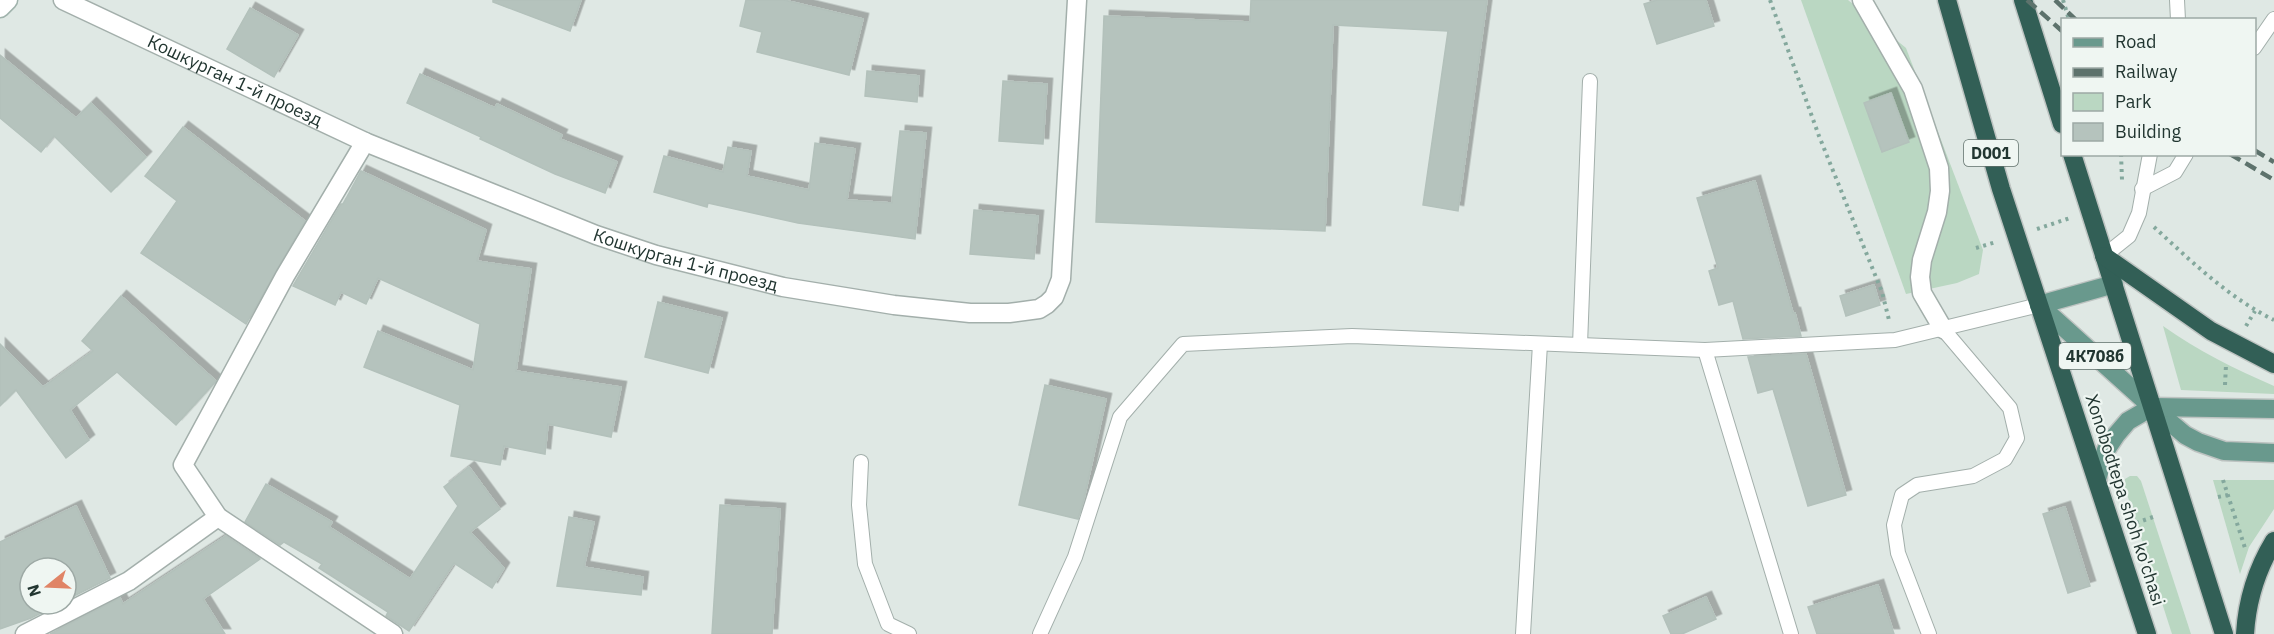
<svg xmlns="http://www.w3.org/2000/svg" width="2274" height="634" font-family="'IBM Plex Sans',sans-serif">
<defs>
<filter id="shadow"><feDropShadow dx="5.5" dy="-5.5" stdDeviation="0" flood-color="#0004"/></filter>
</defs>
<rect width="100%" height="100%" fill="#dfe8e4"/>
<g fill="#bad7c2">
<polygon points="1801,0 1848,0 1906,48 1983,250 1979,274 1957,283 1906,294"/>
<path d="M2163 326C2198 351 2235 369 2274 386V394L2181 390Z"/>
<polygon points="2130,476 2137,476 2141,481 2191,634 2172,634 2124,485 2125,479"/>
<polygon points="2213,480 2274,480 2274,509 2249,547 2240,574"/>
</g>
<g fill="#b5c3bd" stroke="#b3c1bb" stroke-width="1.5" filter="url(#shadow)">
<polygon points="493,0 581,0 570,31 493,2"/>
<polygon points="746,0 784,0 863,19 849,75 757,52 762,32 740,26"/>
<polygon points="1251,0 1487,0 1458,211 1423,205 1448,31 1333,25 1325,231 1096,222 1104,16 1250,22"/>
<polygon points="1657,0 1706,0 1714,26 1657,44 1644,4"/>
<polygon points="250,8 298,35 274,77 227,49"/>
<polygon points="0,55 76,118 91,103 146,157 111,192 54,136 41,152 0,118"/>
<polygon points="867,71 919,76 917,102 865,96"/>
<polygon points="420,74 495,108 497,104 562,135 560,139 617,162 605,193 555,174 480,139 481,137 407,103"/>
<polygon points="1003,81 1047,84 1043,144 999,141"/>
<polygon points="1891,93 1909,142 1882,152 1864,103"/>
<polygon points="183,127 305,221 246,324 141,253 177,201 145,176"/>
<polygon points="900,131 926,133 915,239 798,223 708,203 707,207 654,192 664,156 723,172 728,147 751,151 747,176 809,190 815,143 855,149 847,200 892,203"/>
<polygon points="361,171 486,230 477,261 531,269 516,371 621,387 611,437 548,424 545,454 504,446 500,465 451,456 460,405 364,367 378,331 473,370 480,324 378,278 366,304 341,292 335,305 293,286 341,204 343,204"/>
<polygon points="1755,181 1793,313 1795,313 1801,336 1743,339 1733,301 1719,305 1709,271 1718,268 1697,198"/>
<polygon points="974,210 1038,216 1034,259 970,254"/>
<polygon points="1874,285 1880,305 1846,316 1840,296"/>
<polygon points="121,296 216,381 176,425 117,372 70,410 89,440 66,458 16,390 0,406 0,344 43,387 93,351 82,341"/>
<polygon points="658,302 722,318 708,373 645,357"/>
<polygon points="1806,354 1846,495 1808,506 1773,389 1758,393 1748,357"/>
<polygon points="1045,385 1106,399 1084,499 1078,519 1019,505"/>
<polygon points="469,467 500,509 470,532 504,568 492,588 454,563 409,631 386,616 388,612 319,568 322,564 284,542 280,545 245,522 266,484 332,522 329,527 410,579 458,506 444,487"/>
<polygon points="720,505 780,509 772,634 712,634"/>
<polygon points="76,506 110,578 66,600 66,568 30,568 30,604 59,604 31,618 0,629 0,542"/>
<polygon points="2065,507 2090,586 2068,593 2043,514"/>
<polygon points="569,517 594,522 584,567 643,577 641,595 557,586"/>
<polygon points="226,536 260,559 203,599 225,634 50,634 120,598 123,604"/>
<polygon points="1878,585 1894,634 1817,634 1808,607"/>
<polygon points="1706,597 1716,619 1682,634 1671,634 1663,616"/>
</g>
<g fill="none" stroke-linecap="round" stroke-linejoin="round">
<defs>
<g id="lane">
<polyline points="2177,0 2178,20"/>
<polyline points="2254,48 2274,19"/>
<polyline points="2142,189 2175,172 2186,154"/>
<polyline points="2104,256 2129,236 2139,213 2150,154"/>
<polyline points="1580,345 1590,81"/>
<polyline points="1705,350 1791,634"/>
<polyline points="861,462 859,505 865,564 888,624 909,634"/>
<polyline points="1040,634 1075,557 1120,417 1183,344 1352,336 1705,350 1895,340 2039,305"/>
<polyline points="1523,634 1540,344"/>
<polyline points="1929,634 1898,553 1894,525 1902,495 1917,485 1973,476 2005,459 2017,438 2010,408 1943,329"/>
</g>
<g id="street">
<path id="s1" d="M63 0 365 142 596 235 656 255 783 287 894 305 970 313H1009L1039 309 1047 304 1054 297 1061 279 1077 0"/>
<polyline points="1862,0 1913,89 1939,168 1940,191 1937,212 1922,260 1920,277 1922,293 1943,329"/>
<polyline points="365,142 285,276 183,465 218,517 393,634"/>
<polyline points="25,634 129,581 218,517"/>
</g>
<polyline id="secondary" points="0,8 8,0"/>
<g id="primary">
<polyline points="2039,305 2152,407 2185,435 2198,442 2224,451 2274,453"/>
<polyline points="2039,305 2114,284"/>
<polyline points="2097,479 2106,450 2116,435 2128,421 2152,407 2274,409"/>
</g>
<g id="highway">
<polyline points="1947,0 2001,189 2147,634"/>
<polyline points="2023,0 2062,124"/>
<polyline points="2072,154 2224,634"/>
<polyline points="2104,256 2211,331 2274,364"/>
<path d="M2245 634C2247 601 2257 569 2274 541"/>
</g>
</defs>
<use href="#lane" stroke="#a3afab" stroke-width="16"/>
<use href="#street" stroke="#a3afab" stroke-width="21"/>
<use href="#secondary" stroke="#a0b3ac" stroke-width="21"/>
<use href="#primary" stroke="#bdc3c1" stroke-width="21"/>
<use href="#highway" stroke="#bdc3c1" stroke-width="21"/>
<g stroke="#84a89d" stroke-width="4" stroke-dasharray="3 4.5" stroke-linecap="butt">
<polyline points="1770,0 1819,136 1882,292 1889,320"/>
<polyline points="2063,0 2069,20"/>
<polyline points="2121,154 2122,180"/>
<path d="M2154 227C2191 261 2229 298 2274 320"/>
<polyline points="2037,229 2070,218"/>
<polyline points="1976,248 1996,242"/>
<polyline points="2246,326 2255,311"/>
<polyline points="2225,385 2226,365"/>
<polyline points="2223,480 2245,548"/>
<polyline points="2218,497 2228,495"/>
<polyline points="2136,523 2153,517"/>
</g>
<use href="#lane" stroke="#fff" stroke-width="14"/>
<use href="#street" stroke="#fff" stroke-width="18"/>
<use href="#secondary" stroke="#fff" stroke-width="18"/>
<use href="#primary" stroke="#69998d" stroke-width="18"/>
<use href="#highway" stroke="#325f56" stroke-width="18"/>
<g stroke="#5d726c" stroke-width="4.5" stroke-dasharray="12 6" stroke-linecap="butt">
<polyline points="2027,0 2062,31"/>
<polyline points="2055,0 2076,20"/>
<polyline points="2254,150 2274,162"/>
<polyline points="2230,154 2274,180"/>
</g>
</g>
<g text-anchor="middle" stroke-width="4.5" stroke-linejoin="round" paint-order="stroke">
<g fill="#eff6f2" stroke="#60706b" stroke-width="1.5">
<rect x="1964" y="140" width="54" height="26" rx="4.5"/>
<rect x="2059" y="343" width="72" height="26" rx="4.5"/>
</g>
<g font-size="16" font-weight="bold" fill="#223631">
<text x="1991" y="159">D001</text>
<text x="2095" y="362">4К708б</text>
</g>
<g font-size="18" fill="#223631" stroke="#eff6f2">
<text dy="6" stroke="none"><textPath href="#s1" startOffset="190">Кошкурган 1-й проезд</textPath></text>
<text dy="6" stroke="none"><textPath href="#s1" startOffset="676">Кошкурган 1-й проезд</textPath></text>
<text transform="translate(2125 500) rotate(72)" y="6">Xonobodtepa shoh ko'chasi</text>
</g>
</g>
<rect x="2061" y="18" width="195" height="138" fill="#eff6f2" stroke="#9da9a5" stroke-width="1.5"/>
<rect x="2073" y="38" width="30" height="9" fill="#69998d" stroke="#9da9a5" stroke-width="1.5"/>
<text x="2115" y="48" font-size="18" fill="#223631">Road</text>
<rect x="2073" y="68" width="30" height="9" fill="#5d726c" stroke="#9da9a5" stroke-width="1.5"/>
<text x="2115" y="78" font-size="18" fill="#223631">Railway</text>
<rect x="2073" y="93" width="30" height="18" fill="#bad7c2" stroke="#9da9a5" stroke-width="1.5"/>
<text x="2115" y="108" font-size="18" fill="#223631">Park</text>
<rect x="2073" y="123" width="30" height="18" fill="#b5c3bd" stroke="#9da9a5" stroke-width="1.5"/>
<text x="2115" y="138" font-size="18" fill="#223631">Building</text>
<g transform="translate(48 586) rotate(252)"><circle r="28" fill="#eff6f2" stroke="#9da9a5" stroke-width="1.5"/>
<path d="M0-4.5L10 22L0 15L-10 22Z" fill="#e08466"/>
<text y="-9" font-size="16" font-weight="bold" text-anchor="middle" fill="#223631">N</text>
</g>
</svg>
